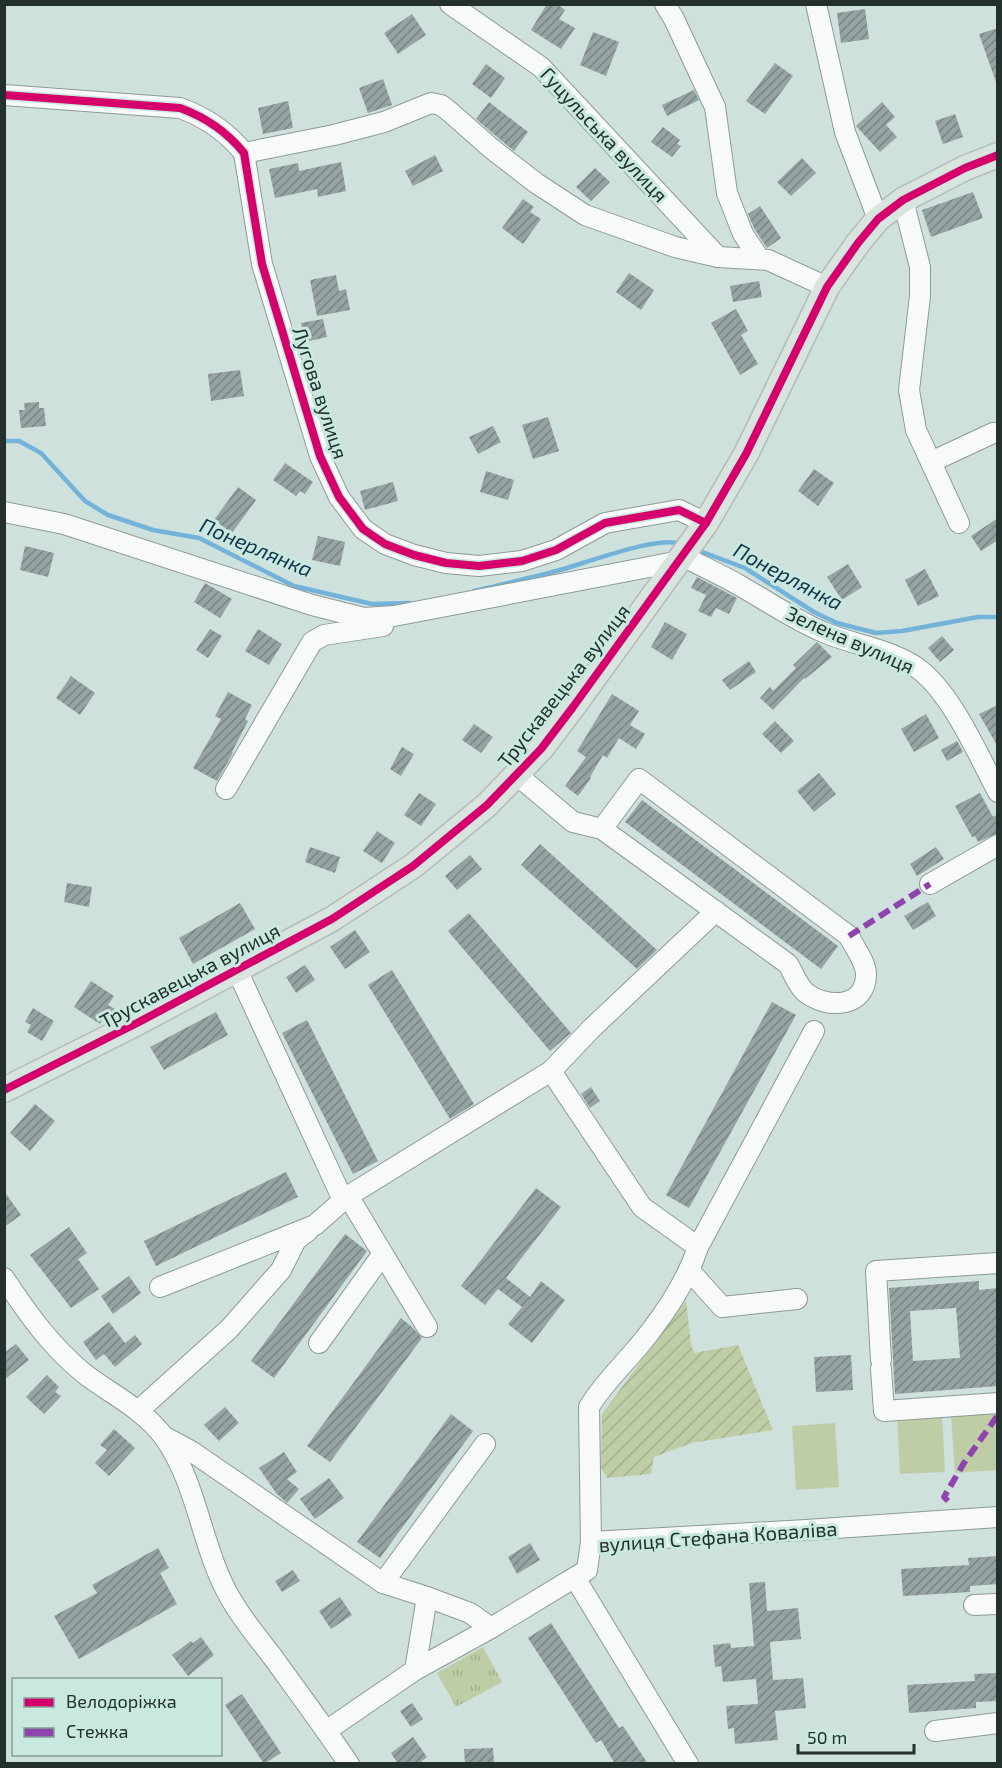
<svg xmlns="http://www.w3.org/2000/svg" width="1002" height="1768" font-family="'Exo 2',sans-serif">
<defs>
<pattern id="grass-tufts" width="24" height="20" patternUnits="userSpaceOnUse" patternTransform="scale(1.5)"><rect width="24" height="20" fill="#becda5"/><path d="M3 7l-1-3M5 7V3M7 7l1-3M15 17l-1-3M17 17v-4M19 17l1-3" fill="none" stroke="#a3b08e"/></pattern>
<pattern id="garden-furrows" width="10" height="10" patternUnits="userSpaceOnUse" patternTransform="scale(1.5)"><rect width="10" height="10" fill="#becda5"/><path d="M-1 1l2-2M0 10L10 0M9 11l2-2" fill="none" stroke="#a3b08e"/></pattern>
<pattern id="building-hatch" width="6" height="6" patternUnits="userSpaceOnUse" patternTransform="scale(1.5)"><rect width="6" height="6" fill="#95a3a2"/><path d="M-1 1l2-2M0 6l6-6M5 7l2-2" fill="none" stroke="#798584"/></pattern>
</defs>
<rect width="100%" height="100%" fill="#cfe1dc"/>
<polygon fill="url(#grass-tufts)" points="483,1647 502,1682 456,1707 437,1673"/>
<polygon fill="url(#garden-furrows)" points="686,1300 691,1344 694,1353 738,1345 773,1430 692,1443 654,1457 651,1474 607,1478 601,1468 602,1414"/>
<g fill="#becda5">
<polygon points="997,1412 997,1470 955,1473 951,1415"/>
<polygon points="942,1414 945,1472 900,1474 897,1416"/>
<polygon points="835,1423 839,1487 796,1490 792,1426"/>
</g>
<g fill="none" stroke-linecap="round" stroke-linejoin="round">
<g stroke="#74b3d9" stroke-width="4.5">
<polyline points="4,441 19,441 41,453 85,501 108,515 153,530 199,538 294,586 372,604 410,603"/>
<polyline points="697,550 745,568 814,612 837,623 876,633 902,631 978,617 998,617"/>
<path d="M474 591C503 584 531 578 560 570 586 563 658 535 681 544"/>
</g>
</g>
<g fill="url(#building-hatch)" fill-rule="evenodd">
<polygon points="547,4 557,4 565,10 559,19 575,28 561,49 531,30"/>
<polygon points="865,9 869,39 841,43 837,13"/>
<polygon points="412,14 426,35 398,54 384,33"/>
<polygon points="998,28 998,82 996,82 979,34"/>
<polygon points="593,32 619,42 606,76 580,65"/>
<polygon points="775,63 793,76 765,114 746,101"/>
<polygon points="486,64 505,78 491,98 472,84"/>
<polygon points="383,79 392,105 368,113 359,88"/>
<polygon points="694,90 699,100 667,116 662,105"/>
<polygon points="288,101 293,128 263,134 258,108"/>
<polygon points="489,102 528,132 514,151 476,119"/>
<polygon points="882,102 895,117 886,125 897,137 880,152 856,126"/>
<polygon points="955,114 963,137 943,144 935,121"/>
<polygon points="663,127 680,140 677,144 681,146 672,157 651,142"/>
<polygon points="435,155 443,171 413,186 405,171"/>
<polygon points="802,158 816,173 791,196 777,182"/>
<polygon points="341,162 346,191 318,197 317,189 275,198 269,169 298,163 299,171"/>
<polygon points="595,168 610,182 591,201 576,187"/>
<polygon points="973,192 983,218 931,237 922,210"/>
<polygon points="523,199 534,207 530,212 541,219 523,244 502,228"/>
<polygon points="760,206 781,238 767,248 754,228 748,214"/>
<polygon points="629,273 654,290 641,310 616,292"/>
<polygon points="336,275 339,291 346,289 350,310 317,316 310,280"/>
<polygon points="759,281 762,297 733,302 730,286"/>
<polygon points="736,309 748,331 741,335 758,364 740,375 711,323"/>
<polygon points="323,319 327,337 305,342 301,323"/>
<polygon points="240,370 244,396 211,401 208,374"/>
<polygon points="39,402 39,408 44,408 46,426 21,428 19,410 25,410 24,403"/>
<polygon points="548,417 559,451 533,459 522,425"/>
<polygon points="493,426 501,442 478,454 469,437"/>
<polygon points="285,463 313,482 305,494 300,491 296,496 273,480"/>
<polygon points="814,469 834,483 818,506 798,491"/>
<polygon points="486,471 514,480 508,500 480,492"/>
<polygon points="393,482 398,501 365,510 360,491"/>
<polygon points="238,487 256,500 232,533 214,520"/>
<polygon points="998,518 998,540 981,551 971,536"/>
<polygon points="318,536 345,542 340,566 312,560"/>
<polygon points="25,546 54,553 48,577 20,570"/>
<polygon points="848,564 862,587 842,600 827,577"/>
<polygon points="925,569 939,596 918,606 905,580"/>
<polygon points="697,577 737,598 729,614 716,608 711,617 698,611 706,595 691,588"/>
<polygon points="205,583 232,599 220,618 194,602"/>
<polygon points="665,622 687,634 672,660 651,647"/>
<polygon points="210,629 222,636 208,658 196,650"/>
<polygon points="258,629 282,644 269,665 245,651"/>
<polygon points="942,636 954,650 940,662 928,648"/>
<polygon points="817,642 832,657 805,679 804,678 773,710 760,698 770,687 773,691 796,668 793,665"/>
<polygon points="749,661 756,672 730,690 722,680"/>
<polygon points="71,676 95,693 80,715 56,698"/>
<polygon points="228,692 252,705 245,719 248,721 232,752 233,753 217,781 193,768 221,719 215,716"/>
<polygon points="612,694 639,711 630,725 645,734 636,749 619,738 607,758 603,755 590,777 591,778 578,796 565,786 586,757 577,751"/>
<polygon points="998,705 998,747 979,714"/>
<polygon points="926,714 939,738 914,752 901,729"/>
<polygon points="775,721 794,741 781,753 762,734"/>
<polygon points="474,724 493,737 481,753 462,740"/>
<polygon points="957,741 963,752 947,761 941,750"/>
<polygon points="402,747 414,754 401,776 390,769"/>
<polygon points="819,773 836,794 814,812 797,791"/>
<polygon points="419,793 436,804 421,826 404,815"/>
<polygon points="980,793 993,817 998,814 998,833 978,842 975,836 972,837 955,806"/>
<polygon points="642,800 838,946 821,969 625,822"/>
<polygon points="377,831 395,843 382,863 363,851"/>
<polygon points="540,844 657,950 637,969 521,865"/>
<polygon points="310,847 340,857 335,873 305,862"/>
<polygon points="936,847 944,859 917,876 910,864"/>
<polygon points="470,855 482,869 457,890 445,876"/>
<polygon points="67,883 92,887 89,907 64,902"/>
<polygon points="928,902 936,916 913,930 904,916"/>
<polygon points="240,903 255,929 193,964 179,938"/>
<polygon points="469,913 571,1033 550,1051 448,931"/>
<polygon points="355,930 370,952 345,969 330,947"/>
<polygon points="305,965 315,980 296,993 286,977"/>
<polygon points="392,970 474,1104 450,1119 368,985"/>
<polygon points="91,981 114,996 108,1005 115,1009 107,1022 103,1019 100,1024 74,1007"/>
<polygon points="772,1002 796,1015 689,1208 666,1195"/>
<polygon points="33,1008 54,1021 42,1041 27,1032 31,1025 25,1022"/>
<polygon points="216,1012 228,1035 164,1070 150,1047"/>
<polygon points="307,1020 378,1161 353,1174 282,1033"/>
<polygon points="591,1087 600,1101 590,1108 581,1094"/>
<polygon points="35,1104 55,1121 30,1151 10,1133"/>
<polygon points="286,1172 298,1197 156,1266 144,1241"/>
<polygon points="536,1188 561,1207 506,1278 530,1297 541,1281 565,1300 532,1343 508,1324 522,1307 498,1289 485,1305 461,1286"/>
<polygon points="4,1191 21,1215 4,1227"/>
<polygon points="69,1227 87,1253 78,1259 99,1289 71,1308 30,1255"/>
<polygon points="345,1234 367,1251 274,1378 251,1361"/>
<polygon points="129,1276 141,1293 113,1314 101,1296"/>
<path d="M979 1281V1290L998 1288V1386L895 1394 889 1288ZM956 1308 960 1358 913 1361 910 1311Z"/>
<polygon points="401,1318 413,1328 422,1338 330,1462 307,1446"/>
<polygon points="109,1322 125,1343 135,1335 142,1344 115,1367 104,1354 96,1360 83,1342"/>
<polygon points="16,1344 29,1360 4,1380 4,1353"/>
<polygon points="851,1355 853,1390 816,1392 814,1357"/>
<polygon points="47,1375 59,1387 55,1392 61,1396 44,1414 26,1397"/>
<polygon points="225,1407 239,1423 219,1441 204,1425"/>
<polygon points="451,1414 473,1431 380,1558 357,1542"/>
<polygon points="114,1429 135,1448 109,1476 95,1463 107,1450 100,1445"/>
<polygon points="284,1452 297,1472 287,1479 299,1489 287,1503 276,1493 259,1468"/>
<polygon points="329,1478 344,1498 315,1519 300,1499"/>
<polygon points="530,1543 540,1560 517,1574 508,1557"/>
<polygon points="158,1548 169,1568 160,1573 177,1604 79,1659 54,1616 97,1593 92,1585"/>
<polygon points="998,1556 998,1584 970,1586 970,1592 903,1596 901,1569 969,1565 968,1558"/>
<polygon points="293,1570 300,1581 282,1592 275,1581"/>
<polygon points="765,1582 767,1611 798,1608 801,1639 770,1642 773,1680 803,1678 806,1708 775,1711 778,1740 735,1744 734,1728 728,1729 726,1706 758,1704 756,1679 723,1682 721,1666 715,1667 713,1645 730,1643 731,1648 754,1646 749,1583"/>
<polygon points="340,1597 352,1615 331,1629 319,1611"/>
<polygon points="551,1623 619,1728 623,1726 648,1764 615,1764 601,1740 596,1743 528,1638"/>
<polygon points="201,1637 214,1655 188,1676 172,1655 191,1641 193,1643"/>
<polygon points="998,1673 998,1701 976,1702 976,1708 909,1713 907,1685 975,1681 974,1674"/>
<polygon points="242,1694 281,1753 264,1764 225,1705"/>
<polygon points="412,1703 423,1719 411,1727 400,1711"/>
<polygon points="413,1737 427,1757 418,1764 398,1764 391,1753"/>
<polygon points="493,1748 494,1764 465,1764 464,1749"/>
</g>
<g fill="none" stroke-linecap="round" stroke-linejoin="round">
<defs>
<g id="minor">
<polyline points="450,4 541,67 718,257"/>
<polyline points="665,4 674,19 715,107 727,193 743,234 759,258"/>
<polyline points="816,4 845,132 878,219"/>
<path d="M4 95 180 108C205 117 227 132 244 153L262 264 320 456 339 497 363 529 385 544 414 555 446 563 479 566 522 561 556 550 605 523 679 510 706 523"/>
<polyline points="244,153 334,135 384,122 431,103 441,105 450,112 492,149 536,183 585,215 675,247 718,257 768,260 827,287"/>
<polyline points="903,200 920,267 920,296 909,390 916,430 959,523"/>
<polyline points="931,462 993,433 998,433"/>
<polyline points="4,512 64,524 312,605 364,618 394,616 680,561"/>
<path d="M683 556C703 567 724 576 744 588 770 603 795 620 823 632 853 645 895 650 920 670 953 696 978 755 998 792"/>
<path d="M517 775 573 822 602 829 788 964C793 972 798 986 805 992 826 1009 866 1009 866 974 866 962 854 947 849 936L639 779 602 829"/>
<polyline points="226,789 312,642 324,635 383,626"/>
<polyline points="930,884 998,845"/>
<polyline points="237,970 343,1200"/>
<polyline points="551,1071 642,1207 698,1247"/>
<polyline points="348,1196 427,1327"/>
<polyline points="690,1271 722,1307 797,1299"/>
<path d="M4 1278C28 1314 52 1348 86 1375 113 1395 144 1410 164 1437 199 1486 201 1550 232 1601 243 1620 258 1638 272 1656 298 1692 324 1727 349 1764"/>
<polyline points="160,1287 315,1225 348,1196 551,1071 592,1028 716,911"/>
<polyline points="319,1343 382,1255"/>
<polyline points="881,1360 876,1271 998,1263"/>
<polyline points="881,1369 884,1411 998,1403"/>
<polyline points="138,1411 229,1329 281,1270 296,1240 308,1231"/>
<polyline points="165,1437 191,1451 383,1583 427,1597 415,1670"/>
<path d="M591 1542 589 1407C606 1379 631 1358 650 1332 670 1306 688 1278 698 1247L814 1031"/>
<polyline points="575,1578 688,1764"/>
<polyline points="383,1583 485,1444"/>
<polyline points="427,1597 470,1613 491,1628"/>
<polyline points="974,1605 998,1604"/>
<polyline points="326,1731 415,1670 491,1628 587,1570 591,1542 806,1530 998,1517"/>
<polyline points="935,1731 998,1723"/>
</g>
<polyline id="major" points="4,1090 139,1022 332,919 413,866 487,805 541,749 573,707 706,523 746,454 827,287 858,243 878,219 903,200 965,168 998,155"/>
</defs>
<use href="#minor" stroke="#8d9b97" stroke-width="22"/>
<use href="#major" stroke="#b2bcb9" stroke-width="27"/>
<use href="#minor" stroke="#f8fafa" stroke-width="20"/>
<use href="#major" stroke="#d8e4dd" stroke-width="24"/>
<g stroke="#8e44ad" stroke-width="6" stroke-dasharray="12 6" stroke-linecap="butt">
<polyline points="849,936 930,884"/>
<polyline points="948,1501 944,1497 964,1463 998,1415"/>
</g>
<defs>
<g id="cycleway">
<path d="M4 95 180 108C205 117 227 132 244 153L262 264 320 456 339 497 363 529 385 544 414 555 446 563 479 566 522 561 556 550 605 523 679 510 706 523"/>
<polyline points="4,1090 139,1022 332,919 413,866 487,805 541,749 573,707 706,523 746,454 827,287 858,243 878,219 903,200 965,168 998,155"/>
</g>
</defs>
<use href="#cycleway" stroke="#c8e8e0" stroke-width="11"/>
<use href="#cycleway" stroke="#d6006c" stroke-width="8"/>
</g>
<g text-anchor="middle" stroke-width="6" stroke-linejoin="round" paint-order="stroke">
<g font-size="20" fill="#23302d" stroke="#c8e8e0">
<text transform="translate(604 135) rotate(47)" y="7">Гуцульська вулиця</text>
<text transform="translate(320 393) rotate(72)" y="7">Лугова вулиця</text>
<text transform="translate(850 640) rotate(24)" y="7">Зелена вулиця</text>
<text transform="translate(564 686) rotate(-52)" y="7">Трускавецька вулиця</text>
<text transform="translate(190 976) rotate(-28)" y="7">Трускавецька вулиця</text>
<text transform="translate(718 1537) rotate(-4)" y="7">вулиця Стефана Коваліва</text>
</g>
<g font-size="21" font-style="italic" fill="#12354d" stroke="#c8e8e0">
<text transform="translate(256 548) rotate(23)" y="7">Понерлянка</text>
<text transform="translate(788 577) rotate(28)" y="7">Понерлянка</text>
</g>
</g>
<rect width="1002" height="1768" fill="none" stroke="#23302d" stroke-width="12"/>
<rect x="12" y="1678" width="210" height="78" fill="#c8e8e0" stroke="#869e98" stroke-width="1.5"/>
<rect x="24" y="1698" width="30" height="9" fill="#d6006c" stroke="#869e98" stroke-width="1.5"/>
<text x="66" y="1708" font-size="18" fill="#23302d">Велодоріжка</text>
<rect x="24" y="1728" width="30" height="9" fill="#8e44ad" stroke="#869e98" stroke-width="1.5"/>
<text x="66" y="1738" font-size="18" fill="#23302d">Стежка</text>
<path d="M798 1744v9h116v-9" fill="none" stroke="#23302d" stroke-width="3"/>
<text x="807" y="1744" font-size="18" fill="#23302d" stroke="#c8e8e0" stroke-width="4.5" paint-order="stroke">50 m</text>
</svg>
